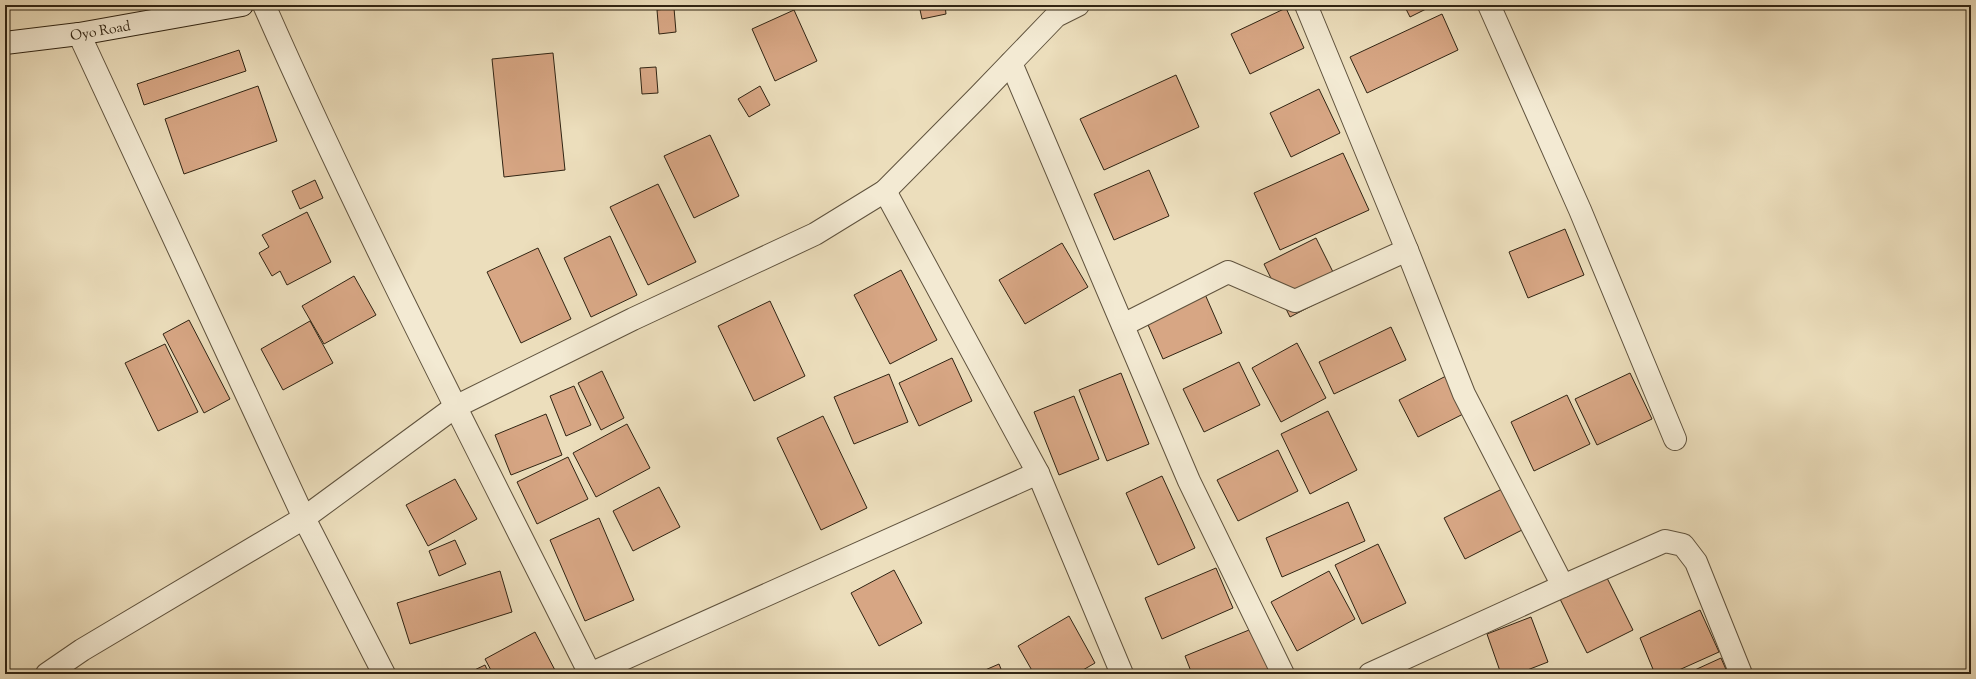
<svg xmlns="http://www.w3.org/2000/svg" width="1976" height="679" font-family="'Sorts Mill Goudy',serif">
<rect width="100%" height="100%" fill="#ecdebc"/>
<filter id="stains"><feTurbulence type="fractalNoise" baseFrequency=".005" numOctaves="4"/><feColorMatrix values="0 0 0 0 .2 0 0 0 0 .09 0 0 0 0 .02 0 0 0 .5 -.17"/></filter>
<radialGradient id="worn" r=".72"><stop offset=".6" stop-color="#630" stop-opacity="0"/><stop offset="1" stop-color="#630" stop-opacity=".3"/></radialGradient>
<g fill="#d7a684" stroke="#302413">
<polygon points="919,5 945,5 946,14 922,19"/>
<polygon points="1404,5 1434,5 1410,17"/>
<polygon points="674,8 676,32 659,34 657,10"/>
<polygon points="1286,8 1304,48 1250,74 1231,34"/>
<polygon points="794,10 817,61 775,81 752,29"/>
<polygon points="1442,14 1458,50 1367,93 1350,57"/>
<polygon points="239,50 246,71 144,105 137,84"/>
<polygon points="553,53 565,170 504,177 492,59"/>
<polygon points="656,67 658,93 642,94 640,68"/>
<polygon points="1176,75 1199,127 1104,170 1080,119"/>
<polygon points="258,86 277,141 184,174 165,119"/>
<polygon points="760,86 770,105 749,117 738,99"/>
<polygon points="1319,89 1340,133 1291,157 1270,113"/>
<polygon points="710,135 739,196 694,218 664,156"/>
<polygon points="1343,153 1369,210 1280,250 1254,193"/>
<polygon points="1149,170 1169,216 1114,240 1094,194"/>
<polygon points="315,180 323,198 300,209 292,191"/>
<polygon points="658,184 696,262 648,285 610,207"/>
<polygon points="307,212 331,262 287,285 280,271 272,276 259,253 269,247 262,235"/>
<polygon points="1565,229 1584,275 1528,298 1509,252"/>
<polygon points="610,236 637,295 591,317 564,258"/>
<polygon points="1316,238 1342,290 1290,317 1264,264"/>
<polygon points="1062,243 1088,287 1025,324 999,280"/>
<polygon points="538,248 571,319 521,343 487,272"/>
<polygon points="901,270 937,340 890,364 854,295"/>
<polygon points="354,276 376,315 324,344 302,306"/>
<polygon points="1204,292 1222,333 1163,359 1145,318"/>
<polygon points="770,301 805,376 754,401 718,326"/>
<polygon points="189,320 230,399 204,413 163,334"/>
<polygon points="310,321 333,363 283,390 261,349"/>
<polygon points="1391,327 1406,360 1334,394 1319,362"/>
<polygon points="1297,343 1326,398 1281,422 1252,368"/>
<polygon points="165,344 198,412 158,431 125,363"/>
<polygon points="952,358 972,401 919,426 899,383"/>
<polygon points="1239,362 1260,405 1204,432 1183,389"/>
<polygon points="602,371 624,418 601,430 578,383"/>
<polygon points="1121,373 1149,444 1107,461 1079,390"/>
<polygon points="1630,373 1652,419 1597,445 1575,399"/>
<polygon points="889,374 908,422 854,444 834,397"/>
<polygon points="1450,374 1469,411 1418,437 1399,400"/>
<polygon points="574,386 591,425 566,436 550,396"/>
<polygon points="1567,395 1590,444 1534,471 1511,422"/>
<polygon points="1074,396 1099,459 1059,475 1034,412"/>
<polygon points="1328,411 1357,470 1310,494 1281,434"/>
<polygon points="546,414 562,455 511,475 495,435"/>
<polygon points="823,416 867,508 821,530 777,438"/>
<polygon points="627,424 650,468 596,497 573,453"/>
<polygon points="1278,450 1298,491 1238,521 1217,480"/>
<polygon points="568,457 588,499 537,524 517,482"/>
<polygon points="1162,476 1195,548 1158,565 1126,493"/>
<polygon points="455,479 477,519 428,546 406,505"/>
<polygon points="659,487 680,527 633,551 613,511"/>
<polygon points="1504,488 1524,529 1465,559 1444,518"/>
<polygon points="1348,502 1365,541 1282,577 1266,538"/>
<polygon points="599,518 634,600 585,621 550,540"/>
<polygon points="455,540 466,564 439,576 429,551"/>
<polygon points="1378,544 1406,603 1362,624 1335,565"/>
<polygon points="1216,568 1233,608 1162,639 1145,598"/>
<polygon points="894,570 922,623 879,646 851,593"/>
<polygon points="500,571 512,612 410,644 397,603"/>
<polygon points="1329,571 1355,619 1297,651 1271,602"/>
<polygon points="1604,572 1633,630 1587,653 1558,595"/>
<polygon points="1700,610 1719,652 1670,674 1655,674 1640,638"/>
<polygon points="1069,616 1095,663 1076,674 1034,674 1018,646"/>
<polygon points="1531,617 1548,662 1517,674 1501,674 1487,634"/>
<polygon points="1254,628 1273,672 1269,674 1192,674 1185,656"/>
<polygon points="535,632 557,674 493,674 485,659"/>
<polygon points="1721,658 1728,674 1686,674"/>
<polygon points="999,664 1003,674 976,674"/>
<polygon points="485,665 489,674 466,674"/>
</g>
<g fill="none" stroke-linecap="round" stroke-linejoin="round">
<defs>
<g id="street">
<path d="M264 5C364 232 479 452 590 674"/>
<polyline points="1306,5 1407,250 1464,394 1563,586"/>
<polyline points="1489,5 1580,210 1675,439"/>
<polyline points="79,34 304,518 384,674"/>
<polyline points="1011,63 1189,481 1283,674"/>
<polyline points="885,191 1038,473 1122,674"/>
<polyline points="1123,325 1228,272 1295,301 1407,250"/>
<polyline points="47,674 82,650 304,518 455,407 633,319 815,234 885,191 979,96 1056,16 1078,5"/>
<polyline points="590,674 1038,473"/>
<polyline points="1370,674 1563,586 1665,541 1683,545 1696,562 1741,674"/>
</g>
<g id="secondary">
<path id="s1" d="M5 43 79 34 242 5"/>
</g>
</defs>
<use href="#street" stroke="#5f523d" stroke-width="24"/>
<use href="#secondary" stroke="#302413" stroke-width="24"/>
<use href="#street" stroke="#f3ead3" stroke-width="22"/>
<use href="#secondary" stroke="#f3ead3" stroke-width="22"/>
</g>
<g text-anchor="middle" stroke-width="3" stroke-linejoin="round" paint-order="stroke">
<g font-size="14" fill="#302413" stroke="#f3ead3">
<text dy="5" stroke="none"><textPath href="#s1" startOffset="96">Oyo Road</textPath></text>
</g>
</g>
<rect width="1976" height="679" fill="none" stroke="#ecdebc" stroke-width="20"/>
<rect x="6" y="6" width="1964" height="667" fill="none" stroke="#302413" stroke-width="2"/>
<rect x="10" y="10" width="1956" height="659" fill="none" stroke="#302413"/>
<rect width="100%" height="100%" filter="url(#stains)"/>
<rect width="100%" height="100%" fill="url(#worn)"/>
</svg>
